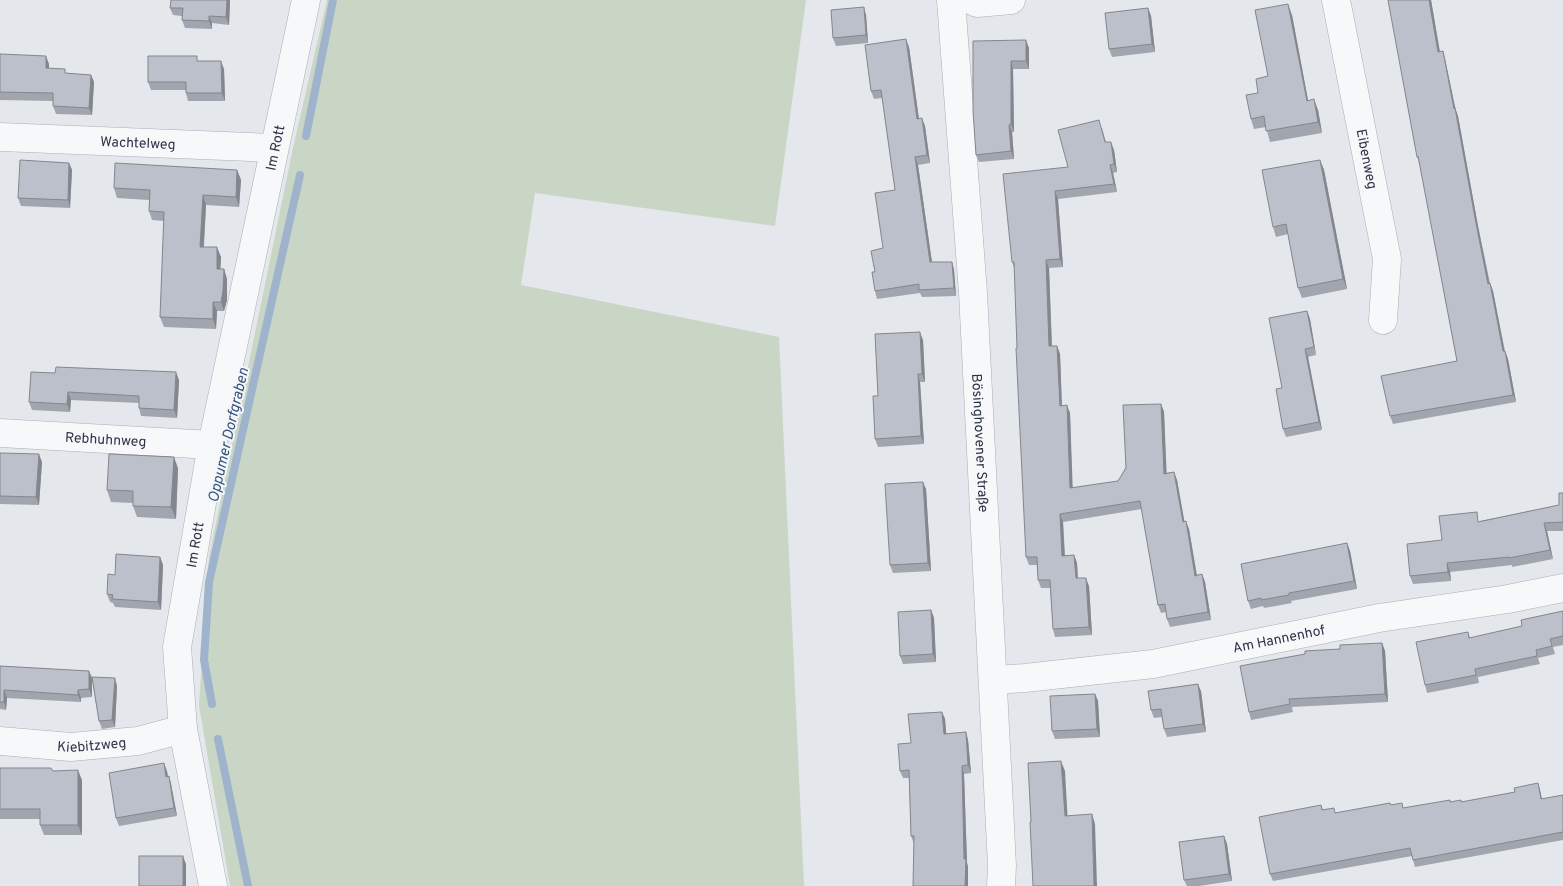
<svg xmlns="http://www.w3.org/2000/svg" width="1563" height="886" font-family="Overpass,sans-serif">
<rect width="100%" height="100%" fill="#e4e7ec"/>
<polygon fill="#c9d6c5" points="327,0 806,0 775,226 535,193 521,285 779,337 804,886 230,886 199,706 209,557 293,148"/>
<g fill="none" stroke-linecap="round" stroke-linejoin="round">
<g stroke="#9fb4cc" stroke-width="8">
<polyline points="306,136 333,0"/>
<polyline points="212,704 204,660 209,582 300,175"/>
<polyline points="218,739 248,886"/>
</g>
<defs>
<g id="minor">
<path id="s1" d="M951 0 973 293 1002 866 1001 886"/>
<polyline points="971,0 977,3 1011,0"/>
<path id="s2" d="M1336 0 1387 259 1383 320"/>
<path id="s3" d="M0 137 274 148"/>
<path id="s4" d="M0 433 212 445"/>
<path id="s5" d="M993 680 1025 678 1153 664 1379 618 1508 599 1563 588"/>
<path id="s6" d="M0 741 71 747 138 741 183 729"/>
<path id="s7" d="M213 886 183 729 177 647 212 445 306 0"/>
</g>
</defs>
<use href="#minor" stroke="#a9aeb7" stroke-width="29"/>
<use href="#minor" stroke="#f7f8fa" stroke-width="28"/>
</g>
<g fill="#a1a5ae">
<polygon points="230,0 229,25 212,23 212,29 185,28 182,20 182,16 173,15 170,8"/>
<polygon points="1431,0 1440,51 1443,51 1445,59 1455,108 1458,116 1478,226 1490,283 1493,291 1505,351 1508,359 1516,402 1393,424 1390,416 1457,361 1420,165 1417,157"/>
<polygon points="1148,8 1151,16 1155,52 1112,57 1109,49"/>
<polygon points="866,15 868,43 836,46 833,38"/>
<polygon points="1292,15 1308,100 1318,110 1322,133 1270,142 1266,127 1254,129 1251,119"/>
<polygon points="973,41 1029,48 1029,69 1013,69 1014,132 1012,132 1014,159 979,162 976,155"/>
<polygon points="909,47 919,119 925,126 930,163 918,165 932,262 952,262 954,270 956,296 922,297 920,293 877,299 875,291 875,272 883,248 895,190 882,98 874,99 871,91"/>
<polygon points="0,54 49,64 49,69 66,73 91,75 94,82 92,115 56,114 53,106 53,101 0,100"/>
<polygon points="199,61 224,69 225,101 188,101 186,93 186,90 151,90 148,82"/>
<polygon points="1102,128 1106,142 1114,150 1117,172 1113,173 1117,192 1058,199 1063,267 1049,268 1052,346 1057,346 1060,354 1062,405 1070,413 1072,488 1118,481 1161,404 1164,412 1166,473 1174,472 1177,480 1184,522 1189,529 1197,575 1202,574 1205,582 1211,620 1170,627 1167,619 1166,612 1161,613 1158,605 1142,509 1063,522 1065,555 1074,555 1077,563 1078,578 1089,586 1092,635 1055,637 1053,629 1050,588 1041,588 1038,580 1037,565 1029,565 1026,557 1015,270 1012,262 1068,167"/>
<polygon points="1320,160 1324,170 1347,289 1302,298 1298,288 1288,234 1276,237 1273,227"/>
<polygon points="69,163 72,170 70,208 21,206 18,198"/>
<polygon points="237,170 241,180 239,207 206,205 204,247 221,257 220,269 224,269 227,279 227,300 224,311 217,311 216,329 164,327 160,317 164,221 152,220 149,211 149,200 117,198 114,188"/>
<polygon points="1307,311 1310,319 1316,355 1308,357 1322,430 1286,437 1283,429 1282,388"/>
<polygon points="923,340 925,382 920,382 924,444 878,447 875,439 878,396"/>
<polygon points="55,373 179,380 177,418 141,416 139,408 139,403 71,400 70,412 32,410 29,402"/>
<polygon points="0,453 42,462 39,505 0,504"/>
<polygon points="178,468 176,519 137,517 133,506 133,503 111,502 107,490"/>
<polygon points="926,489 931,571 893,573 890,565"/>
<polygon points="1563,493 1563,531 1547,531 1553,559 1512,567 1512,565 1450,572 1451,581 1413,584 1410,576 1442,540 1480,521 1559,505"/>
<polygon points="1347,543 1350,551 1357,589 1291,601 1292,603 1264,608 1263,606 1251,609 1248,601"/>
<polygon points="160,557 163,565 161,610 115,607 113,603 110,602 107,594 115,575"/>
<polygon points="931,610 934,618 936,662 903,664 900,656"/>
<polygon points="1563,611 1563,645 1553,647 1555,654 1538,658 1540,664 1478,677 1479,683 1427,693 1425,685 1468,632 1470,638 1522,626"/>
<polygon points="1382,643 1385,651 1388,702 1292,707 1293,712 1251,720 1249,712 1340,649"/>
<polygon points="0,666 89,671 92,677 117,686 115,727 102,729 99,721 92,680 92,697 81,698 81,702 7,698 6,710 0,709"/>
<polygon points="1201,691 1206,732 1167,737 1164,729 1162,717 1154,718 1151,710"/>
<polygon points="1095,694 1098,701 1100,737 1055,739 1052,731"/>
<polygon points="942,712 945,719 946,734 966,732 968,740 971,773 964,774 967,863 968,867 968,886 913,886 914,844 911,836 909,778 903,778 900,771 911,743"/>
<polygon points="0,768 53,771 82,780 82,835 44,835 40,825 40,819 0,819"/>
<polygon points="167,771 168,777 169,776 171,784 177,816 119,826 116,818"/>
<polygon points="1538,783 1540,790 1542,799 1563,795 1563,840 1415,867 1412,856 1273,881 1270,874 1321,805 1323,810 1336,813 1390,803 1391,805 1404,808 1451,802 1461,802 1515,792"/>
<polygon points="1224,836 1227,844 1232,881 1199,886 1187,886 1184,880"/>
</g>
<g fill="#83868d">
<polygon points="227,0 230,0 229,25 226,17"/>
<polygon points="1429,0 1431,0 1441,60 1438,52"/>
<polygon points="1288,4 1292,15 1310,111 1307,101"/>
<polygon points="864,7 866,15 868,43 866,35"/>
<polygon points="1148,8 1151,16 1155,52 1152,44"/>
<polygon points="209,16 212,23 212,29 209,21"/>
<polygon points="906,39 909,47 920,127 917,119"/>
<polygon points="1026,40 1029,48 1029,69 1026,61"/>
<polygon points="1443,51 1445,59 1457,116 1454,109"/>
<polygon points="46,56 49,64 49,76 46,68"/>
<polygon points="221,61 224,69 225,101 222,93"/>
<polygon points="1011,61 1013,69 1014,132 1011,124"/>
<polygon points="91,75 94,82 92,115 89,108"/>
<polygon points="1314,99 1318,110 1322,133 1318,122"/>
<polygon points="1455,108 1458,116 1478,226 1491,292 1488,284 1475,218"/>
<polygon points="922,118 925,126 930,163 927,155"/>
<polygon points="1009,125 1012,132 1014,159 1011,151"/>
<polygon points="1111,142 1114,150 1117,172 1114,164"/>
<polygon points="915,157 918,165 933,270 930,262"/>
<polygon points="1320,160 1324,170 1347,289 1343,279"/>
<polygon points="69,163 72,170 70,208 68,200"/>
<polygon points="1110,165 1113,173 1117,192 1114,184"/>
<polygon points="237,170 241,180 239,207 236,197"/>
<polygon points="1055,191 1058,199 1063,267 1060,259"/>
<polygon points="203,195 206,205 203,256 200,247"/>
<polygon points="217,247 221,257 220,278 217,269"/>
<polygon points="1046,260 1049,268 1052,354 1049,346"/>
<polygon points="952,262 954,270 956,296 954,288"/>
<polygon points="224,269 227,279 227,300 224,311 221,302"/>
<polygon points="1490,283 1493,291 1506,359 1503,351"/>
<polygon points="213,302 217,311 216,329 213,319"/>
<polygon points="1307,311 1310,319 1316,355 1314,347"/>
<polygon points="920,332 923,340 925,382 922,374"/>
<polygon points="1057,346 1060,354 1062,413 1060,406"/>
<polygon points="1305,349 1308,357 1322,430 1319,422"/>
<polygon points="1505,351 1508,359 1516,402 1513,395"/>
<polygon points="176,372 179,380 177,418 174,410"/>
<polygon points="918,374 920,382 924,444 921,436"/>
<polygon points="68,392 71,400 70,412 67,404"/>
<polygon points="1161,404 1164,412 1167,482 1164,474"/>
<polygon points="1067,405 1070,413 1073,496 1070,488"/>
<polygon points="39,454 42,462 39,505 36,497"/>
<polygon points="174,457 178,468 176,519 171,507"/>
<polygon points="1174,472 1177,480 1186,530 1183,522"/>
<polygon points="923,482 926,489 931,571 928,563"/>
<polygon points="1060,514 1063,522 1065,564 1062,556"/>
<polygon points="1186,521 1189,529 1198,584 1195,576"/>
<polygon points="1544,523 1547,531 1553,559 1550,550"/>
<polygon points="1347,543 1350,551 1357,589 1354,581"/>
<polygon points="1074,555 1077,563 1078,586 1076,578"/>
<polygon points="160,557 163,565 161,610 158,602"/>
<polygon points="1447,563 1450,572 1451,581 1448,572"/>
<polygon points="1202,574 1205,582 1211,620 1208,612"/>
<polygon points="1086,578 1089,586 1092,635 1089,627"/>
<polygon points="931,610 934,618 936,662 933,654"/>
<polygon points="1382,643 1385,651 1388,702 1385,694"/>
<polygon points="89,671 92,679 92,697 89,689"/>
<polygon points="115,678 117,686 115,727 112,720"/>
<polygon points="1198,684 1201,691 1206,732 1203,724"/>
<polygon points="4,690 7,698 6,710 4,702"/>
<polygon points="78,690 81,698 81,702 78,695"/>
<polygon points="1095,694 1098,701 1100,737 1097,729"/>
<polygon points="942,712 945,719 947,742 944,734"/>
<polygon points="966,732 968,740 971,773 968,765"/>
<polygon points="1061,761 1065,771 1068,825 1065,816"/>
<polygon points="164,763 167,771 169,785 166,777"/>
<polygon points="962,766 964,774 967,863 968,867 968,886 965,886"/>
<polygon points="78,770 82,780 82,835 78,825"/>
<polygon points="169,776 171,784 177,816 174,808"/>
<polygon points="1538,783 1540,790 1543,806 1541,799"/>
<polygon points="1092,814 1095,824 1097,886 1094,886"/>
<polygon points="1224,836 1227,844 1232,881 1229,874"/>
<polygon points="183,856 186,864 186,886 183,886"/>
</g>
<g fill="#bbc0ca" stroke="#83868d">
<polygon points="171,0 227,0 226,17 209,16 209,21 182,20 183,8 170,8"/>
<polygon points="1388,0 1429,0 1438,52 1443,51 1454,109 1455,108 1475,218 1488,284 1490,283 1503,351 1505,351 1513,395 1390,416 1381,376 1457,361 1418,156 1417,157"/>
<polygon points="1288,4 1307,101 1314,99 1318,122 1266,131 1264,116 1251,119 1246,95 1258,93 1256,79 1268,76 1255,10"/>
<polygon points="864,7 866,35 833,38 831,10"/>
<polygon points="1148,8 1152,44 1109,49 1105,13"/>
<polygon points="906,39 917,119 922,118 927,155 915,157 930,262 952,262 954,288 919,290 919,284 875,291 872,272 875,272 871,251 883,248 875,193 895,190 881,90 871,91 865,45"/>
<polygon points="1026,40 1026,61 1011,61 1011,124 1009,125 1011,151 976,155 973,111 973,41"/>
<polygon points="0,54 46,56 46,68 65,69 65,73 91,75 89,108 53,106 53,93 0,92"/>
<polygon points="148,56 197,56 197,61 221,61 222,93 186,93 186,82 148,82"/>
<polygon points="1099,120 1105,142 1111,142 1114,164 1110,165 1114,184 1055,191 1060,259 1046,260 1049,346 1057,346 1060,406 1067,405 1070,488 1118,481 1126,468 1123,405 1161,404 1164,474 1174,472 1183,522 1186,521 1195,576 1202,574 1208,612 1167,619 1165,604 1158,605 1140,501 1060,514 1062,556 1074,555 1076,578 1086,578 1089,627 1053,629 1050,580 1038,580 1037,557 1026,557 1016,348 1017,348 1014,262 1012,262 1003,174 1068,167 1058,130"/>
<polygon points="20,160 69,163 68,200 18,198"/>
<polygon points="1320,160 1343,279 1298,288 1286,224 1273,227 1262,170"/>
<polygon points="115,163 237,170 236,197 203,195 200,247 217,247 217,269 224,269 223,291 221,302 213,302 213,319 160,317 164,212 149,211 150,190 114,188"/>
<polygon points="1307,311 1314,347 1305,349 1319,422 1283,429 1276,389 1282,388 1269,318"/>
<polygon points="920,332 922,374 918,374 921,436 875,439 873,396 878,396 875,334"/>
<polygon points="56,367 176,372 174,410 139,408 139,396 68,392 67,404 29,402 31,372 55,373"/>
<polygon points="0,453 39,454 36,497 0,496"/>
<polygon points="109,454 174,457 171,507 133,506 133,491 107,490"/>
<polygon points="923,482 928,563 890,565 885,484"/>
<polygon points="1559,493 1563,493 1563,522 1544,523 1550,550 1509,558 1509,557 1447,563 1448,572 1410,576 1407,544 1442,540 1439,516 1477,512 1478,522 1559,505"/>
<polygon points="1347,543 1354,581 1289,593 1289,595 1261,600 1261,598 1248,601 1241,564"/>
<polygon points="116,554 160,557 158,602 112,599 113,595 107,594 108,574 115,575"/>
<polygon points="931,610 933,654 900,656 898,612"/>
<polygon points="1563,611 1563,636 1550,639 1552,646 1536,650 1537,656 1475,669 1476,675 1425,685 1416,642 1468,632 1469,638 1522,626 1521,620"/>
<polygon points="1382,643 1385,694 1289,699 1290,704 1249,712 1240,666 1305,654 1305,651 1340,649 1340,645"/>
<polygon points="0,666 89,671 89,689 78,690 78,695 4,690 4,702 0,702"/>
<polygon points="92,677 115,678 112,720 99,721"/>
<polygon points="1198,684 1203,724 1164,729 1161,709 1151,710 1148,691"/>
<polygon points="1095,694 1097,729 1052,731 1050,696"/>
<polygon points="942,712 944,734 966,732 968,765 962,766 964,859 966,859 965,886 913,886 914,836 911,836 909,770 900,771 898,744 911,743 908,714"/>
<polygon points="1061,761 1065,816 1092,814 1094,886 1033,886 1030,822 1031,822 1028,763"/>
<polygon points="164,763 166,777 169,776 174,808 116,818 109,773"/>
<polygon points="0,768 51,768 53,771 78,770 78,825 40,825 40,809 0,809"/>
<polygon points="1538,783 1541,799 1563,795 1563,832 1413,860 1410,848 1270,874 1259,817 1321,805 1322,810 1334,808 1335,813 1390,803 1391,805 1402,803 1403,808 1450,800 1450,802 1461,800 1461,802 1515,792 1514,788"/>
<polygon points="1224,836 1229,874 1184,880 1179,842"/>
<rect x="139" y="856" width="44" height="30"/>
</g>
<g text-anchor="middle" stroke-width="4" stroke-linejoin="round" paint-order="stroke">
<g font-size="14" fill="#2b3445" stroke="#f4f6f9">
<text dy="5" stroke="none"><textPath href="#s3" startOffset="138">Wachtelweg</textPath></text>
<text dy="5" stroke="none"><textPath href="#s7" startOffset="751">Im Rott</textPath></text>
<text dy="5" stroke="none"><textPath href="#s2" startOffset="162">Eibenweg</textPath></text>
<text dy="5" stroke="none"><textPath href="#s4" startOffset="106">Rebhuhnweg</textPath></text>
<text dy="5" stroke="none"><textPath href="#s1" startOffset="444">Bösinghovener Straße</textPath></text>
<text dy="5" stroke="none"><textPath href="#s7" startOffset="346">Im Rott</textPath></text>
<text dy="5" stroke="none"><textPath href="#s5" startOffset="289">Am Hannenhof</textPath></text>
<text dy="5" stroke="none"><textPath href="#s6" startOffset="92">Kiebitzweg</textPath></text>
</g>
<g font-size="15" font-style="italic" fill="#34527a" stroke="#f4f6f9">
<text transform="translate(228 435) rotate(-77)" y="5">Oppumer Dorfgraben</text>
</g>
</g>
</svg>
